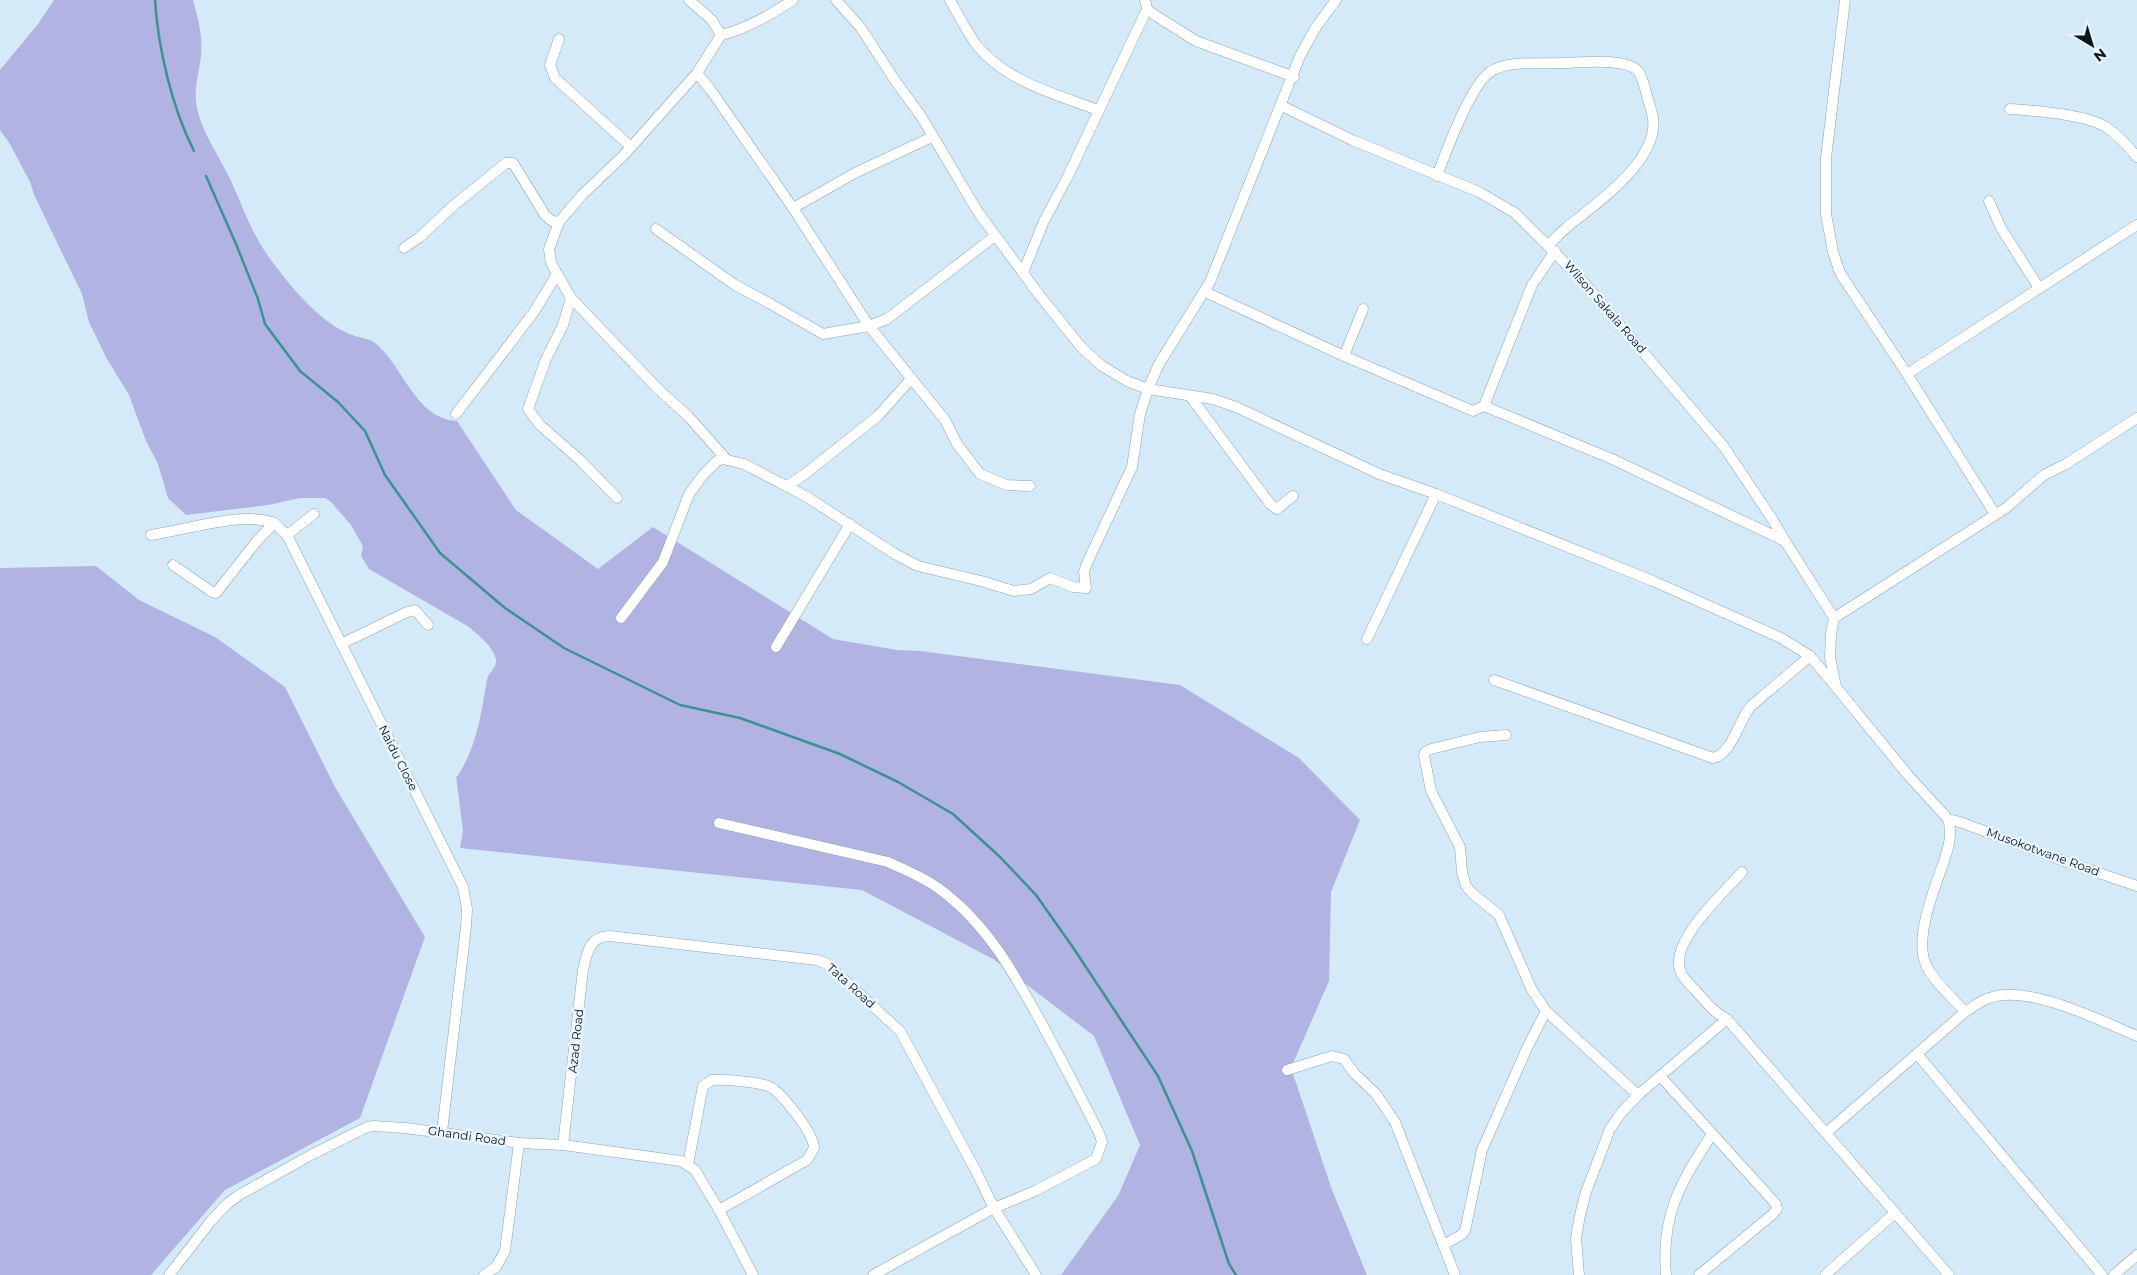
<svg xmlns="http://www.w3.org/2000/svg" width="2137" height="1275" font-family="Montserrat,sans-serif">
<rect width="100%" height="100%" fill="#d5eaf8"/>
<g fill="#b1b4e2">
<path d="M54 0H193C198 18 203 36 201 56 199 74 193 89 197 108 202 132 216 151 227 173 238 194 245 217 257 238 266 256 295 292 310 306 321 317 336 329 350 334 358 338 369 338 375 343 404 366 414 418 457 421L516 510 598 569 653 527 833 639 897 650 920 651 1180 685 1299 758 1360 820 1331 892 1329 981 1291 1068 1332 1190 1367 1275H1061L1118 1196 1140 1145 1094 1036 993 959 862 890 460 848 463 831 456 776 457 777C477 747 481 714 487 680 488 673 497 668 496 660 494 647 478 635 469 627L369 569 361 556 363 546 351 525 331 502 325 498H300L268 505 186 515 168 498 158 464 146 441 129 395 107 359 89 322 82 294 35 197 30 182 10 144 0 130V70L38 24Z"/>
<polygon points="96,566 139,600 215,637 285,687 335,787 425,937 360,1118 225,1190 151,1275 0,1275 0,568"/>
</g>
<g fill="none" stroke-linecap="round" stroke-linejoin="round">
<g stroke="#3c9192" stroke-width="2.5">
<path d="M155 0C158 48 172 108 194 151"/>
<polyline points="206,176 236,244 258,299 265,324 300,371 338,402 365,431 385,475 440,553 505,608 564,648 680,705 740,718 840,754 898,782 953,814 1000,857 1036,895 1072,946 1158,1076 1192,1151 1229,1264 1236,1275"/>
</g>
<defs>
<g id="minor">
<polyline points="689,0 712,20 721,35"/>
<polyline points="836,0 861,28 896,82 921,116 978,212 1040,296 1082,348 1102,366 1127,381 1148,389 1213,399 1236,407 1379,474 1436,494 1653,581 1781,638 1810,656 1836,687"/>
<path d="M950 0C958 14 966 30 975 43 1004 81 1055 94 1098 110"/>
<polyline points="1145,0 1147,9 1153,14 1196,41 1294,77"/>
<polyline points="1845,0 1826,158 1826,214 1833,252 1840,273 1907,374 1995,514"/>
<polyline points="559,39 550,65 555,78 630,146"/>
<polyline points="697,73 710,89 793,208 869,326 945,420 957,444 980,474 1007,485 1030,486"/>
<polyline points="1282,106 1352,140 1479,192 1515,213 1580,278 1724,447 1771,517 1785,541 1834,618"/>
<path d="M2010 109C2036 111 2084 114 2106 127 2118 135 2128 146 2137 157"/>
<path d="M1437 176C1446 152 1470 86 1490 72 1508 60 1539 64 1560 63 1579 63 1626 57 1638 71 1643 78 1645 88 1647 96 1650 107 1655 118 1653 129 1649 167 1595 205 1567 227 1560 233 1554 240 1548 245"/>
<polyline points="1989,201 2001,228 2039,288"/>
<polyline points="793,208 855,173 932,137"/>
<polyline points="656,229 735,285 769,303 823,334 869,326 887,319 995,236"/>
<polyline points="404,248 420,237 453,206 506,163 513,163 545,215 552,221 559,222"/>
<polyline points="1023,273 1044,221 1067,178 1147,9"/>
<polyline points="1205,292 1344,356 1473,411 1484,406 1532,285 1555,251"/>
<polyline points="571,298 563,325 546,359 528,409 540,425 581,461 617,498"/>
<polyline points="1344,356 1363,309"/>
<polyline points="1907,374 2137,225"/>
<polyline points="1190,396 1270,504 1277,509 1293,496"/>
<polyline points="1484,406 1612,459 1785,541"/>
<polyline points="456,414 534,312 557,274"/>
<path d="M727 460 688 416 658 389 571 298 551 263 549 249 559 222 582 195 624 155 697 73 721 35C746 29 772 14 793 0"/>
<polyline points="787,486 805,474 878,416 911,379"/>
<path d="M151 535C186 530 238 512 272 522 277 524 282 531 287 535L463 887 467 909 466 927 442 1132"/>
<polyline points="287,535 314,514"/>
<polyline points="173,565 212,592 216,593 256,542 274,523"/>
<polyline points="621,618 663,562 689,494 703,475 717,461 723,459 744,464 807,497 895,554 918,566 981,581 1014,591 1031,589 1050,578 1073,587 1086,588 1084,572 1087,563 1132,467 1140,414 1148,389 1159,364 1210,282 1300,56 1316,27 1336,0"/>
<polyline points="1367,639 1436,494"/>
<polyline points="341,644 407,612 415,610 428,625"/>
<polyline points="776,647 850,524"/>
<path d="M1494 680 1713 758C1732 754 1739 720 1751 706L1810 656"/>
<polyline points="1506,735 1480,737 1431,749 1425,752 1424,755 1431,791 1460,847 1462,872 1466,886 1473,894 1499,915 1532,990 1546,1011 1638,1095"/>
<polyline points="1948,819 1960,822 2064,861 2137,886"/>
<path d="M719 823 888 862C905 870 923 877 938 888 987 923 1015 975 1043 1026 1062 1061 1081 1097 1099 1133L1102 1142 1096 1159 1035 1191 994 1208 873 1275"/>
<path d="M1742 872C1724 893 1667 943 1681 973 1684 980 1692 986 1696 991 1706 1002 1714 1013 1727 1019L1949 1275"/>
<path d="M1965 1012C1953 998 1934 982 1926 965 1914 938 1934 890 1943 864 1948 849 1953 835 1948 819L1907 774 1836 687 1830 657 1831 634 1834 618 2006 508 2044 475 2066 464 2137 418"/>
<polyline points="1918,1055 2102,1275"/>
<polyline points="1287,1070 1332,1056 1344,1059 1354,1073 1376,1094 1395,1122 1455,1275"/>
<polyline points="1661,1077 1776,1204 1777,1209 1773,1214 1699,1275"/>
<path d="M1826 1133 1965 1012C1973 1007 1980 1001 1989 998 2029 984 2099 1020 2137 1036"/>
<path d="M563 1145 583 970C587 953 589 936 610 936L817 960 827 964 900 1031 976 1171 994 1208 1036 1275"/>
<path d="M688 1164 703 1086 712 1080C722 1079 761 1082 770 1087 782 1093 814 1134 814 1148L807 1160 719 1210"/>
<polyline points="1443,1245 1461,1235 1465,1231 1482,1150 1527,1048 1546,1011"/>
<polyline points="169,1275 211,1221 227,1204 239,1195 311,1155 367,1127 373,1126 405,1128 519,1143 563,1145 681,1161 695,1170 719,1210 753,1275"/>
<polyline points="484,1275 496,1267 505,1251 519,1143"/>
<polyline points="1579,1275 1576,1238 1580,1215 1586,1192 1610,1129 1621,1113 1638,1095 1727,1019"/>
<path d="M1666 1275C1661 1214 1680 1184 1712 1134"/>
<polyline points="1825,1275 1895,1213"/>
<polyline points="2114,1275 2137,1255"/>
</g>
</defs>
<use href="#minor" stroke="#8fa2b0" stroke-width="11"/>
<use href="#minor" stroke="#fff" stroke-width="10"/>
</g>
<g text-anchor="middle" stroke-width="5" stroke-linejoin="round" paint-order="stroke">
<g font-size="12" fill="#0e151a" stroke="#e9f6ff">
<text transform="translate(1605 307) rotate(49)" y="4">Wilson Sakala Road</text>
<text transform="translate(398 758) rotate(63)" y="4">Naidu Close</text>
<text transform="translate(2043 852) rotate(20)" y="4">Musokotwane Road</text>
<text transform="translate(851 986) rotate(42)" y="4">Tata Road</text>
<text transform="translate(576 1041) rotate(-84)" y="4">Azad Road</text>
<text transform="translate(467 1136) rotate(8)" y="4">Ghandi Road</text>
</g>
</g>
<g transform="translate(2092 45) rotate(142)" stroke="#e9f6ff" stroke-width="4" paint-order="stroke">
<path d="M0-4L9 19L0 12L-9 19Z" fill="#0e151a"/>
<text y="-8" font-size="14" font-weight="bold" text-anchor="middle" fill="#0e151a">N</text>
</g>
</svg>
